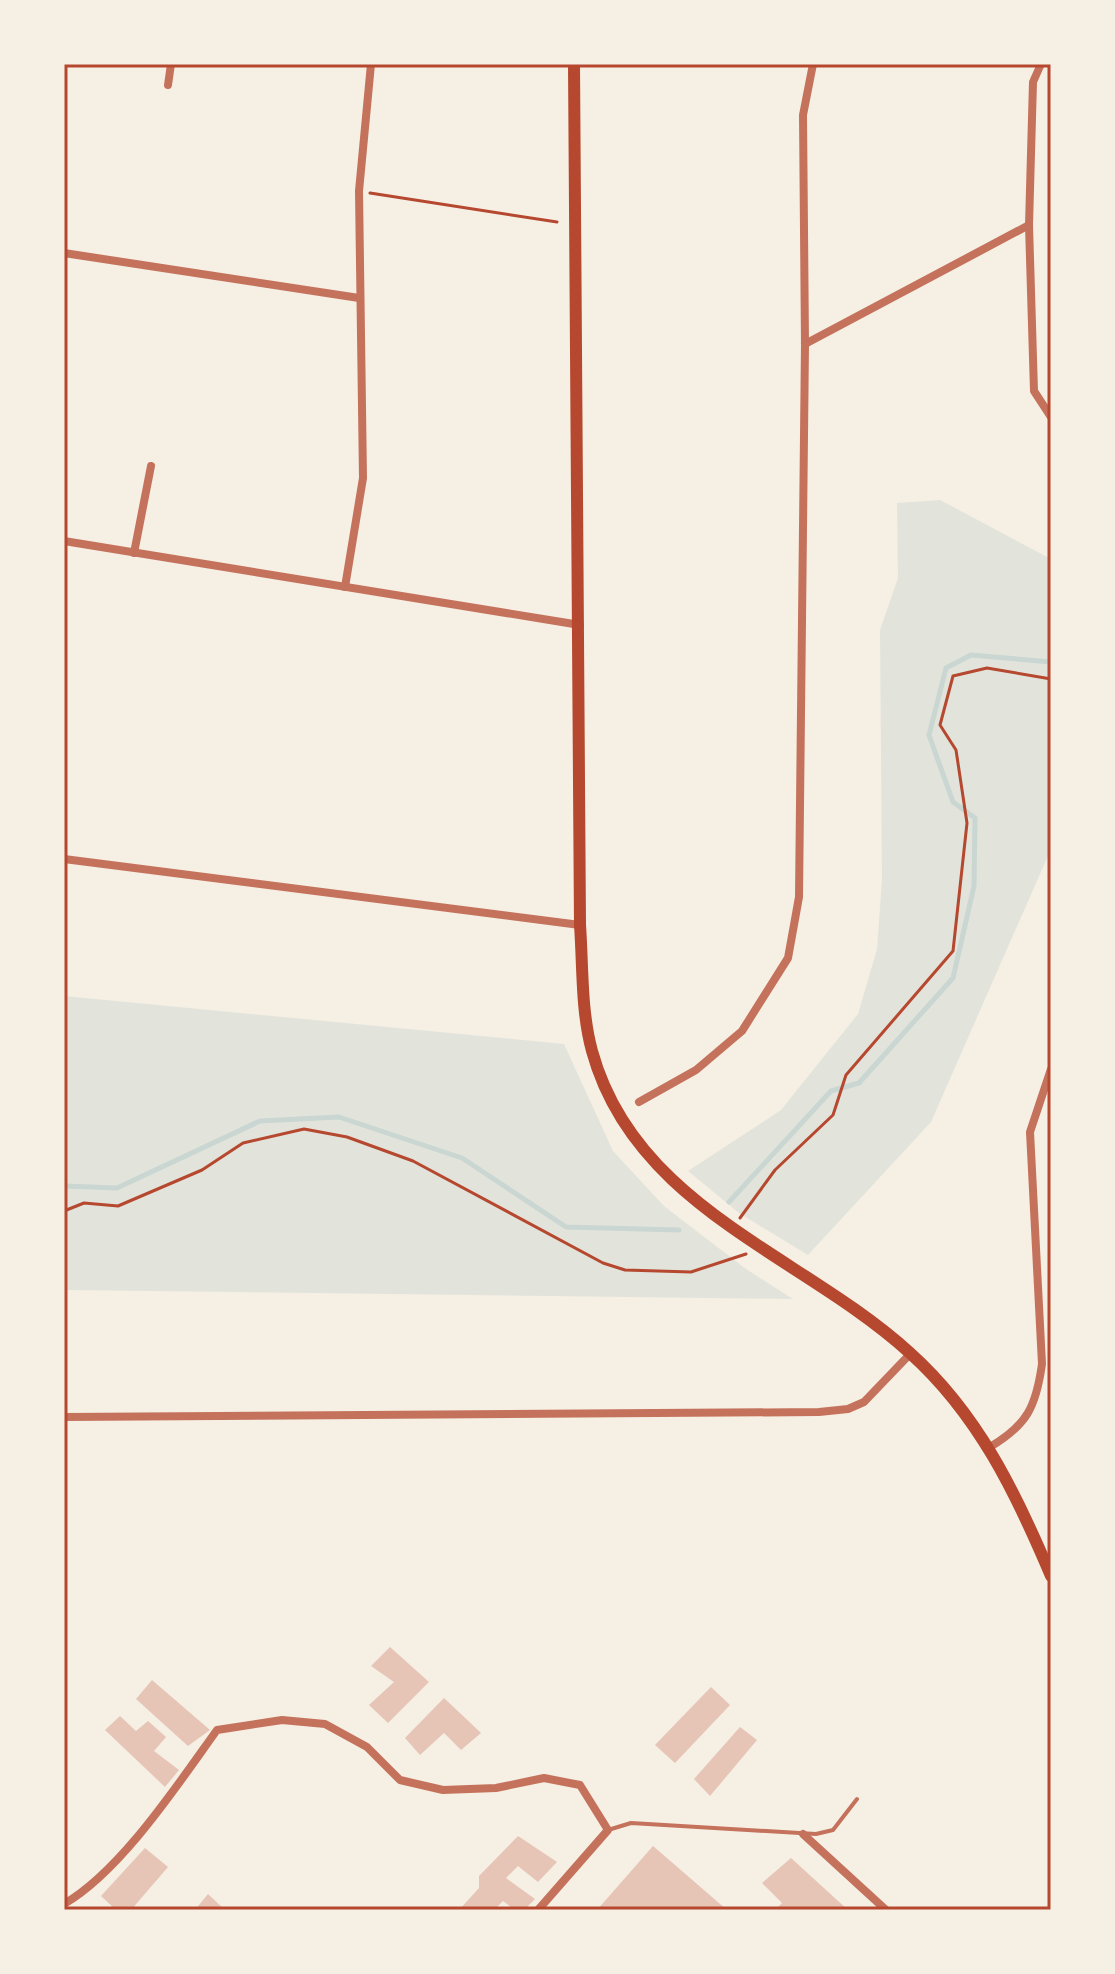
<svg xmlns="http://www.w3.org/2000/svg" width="1115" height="1974" font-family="'Work Sans',sans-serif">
<rect width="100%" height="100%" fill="#f6efe4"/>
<g fill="#e2e4dc">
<polygon points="940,500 1051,559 1051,849 931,1122 808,1255 739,1213 688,1171 781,1110 858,1014 877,949 882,880 880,630 898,578 897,503"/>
<polygon points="64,996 564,1044 613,1151 664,1206 746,1269 793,1299 64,1290"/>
</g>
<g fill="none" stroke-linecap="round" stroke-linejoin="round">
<g stroke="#c9d6d2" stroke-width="5">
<polyline points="64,1186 117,1188 260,1121 339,1117 462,1158 566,1227 679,1230"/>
<polyline points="729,1202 831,1091 859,1083 953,978 974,886 975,818 953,802 929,735 946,668 971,655 1051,662"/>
</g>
</g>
<g fill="#e6c5b7">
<polygon points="390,1647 429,1682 388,1723 369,1705 394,1682 371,1666"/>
<polygon points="152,1680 210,1730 188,1746 136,1699"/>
<polygon points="711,1687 730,1705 675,1763 655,1745"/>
<polygon points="444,1698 481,1733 461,1750 444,1733 420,1755 405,1738"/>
<polygon points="120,1716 136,1731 148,1721 166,1737 154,1751 179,1770 165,1787 105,1730"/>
<polygon points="740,1727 757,1740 710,1796 694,1779"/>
<polygon points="518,1836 557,1862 538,1882 518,1866 506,1878 535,1899 524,1910 515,1910 503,1901 494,1910 459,1910 479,1888 479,1876"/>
<polygon points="653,1846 727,1910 597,1910"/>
<polygon points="145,1848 168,1867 131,1910 116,1910 101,1896"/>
<polygon points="791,1858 848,1910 775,1910 782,1903 762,1883"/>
<polygon points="208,1894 225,1910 195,1910"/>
</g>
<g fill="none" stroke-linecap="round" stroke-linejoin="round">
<g stroke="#b5482f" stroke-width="3">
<polyline points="370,193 557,222"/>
<polyline points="64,1211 84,1203 118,1206 202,1170 243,1143 304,1129 347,1137 413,1161 603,1263 625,1270 691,1272 746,1254"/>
<polyline points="740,1218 775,1170 833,1115 846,1075 953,951 967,823 956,750 940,725 953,676 987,668 1051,679"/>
</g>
<polyline stroke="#c5725c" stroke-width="4" points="608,1830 631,1823 816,1834 833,1830 857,1799"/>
<g stroke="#c5725c" stroke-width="8">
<polyline points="1041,64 1033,82 1029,225 1034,391 1051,417"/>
<polyline points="168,85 171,64"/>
<polyline points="64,253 359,298"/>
<polyline points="805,344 1029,225"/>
<polyline points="64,541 580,625"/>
<polyline points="134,553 151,466"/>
<polyline points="345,587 363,478 359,191 371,64"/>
<polyline points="64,859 580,925"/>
<polyline points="639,1102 696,1070 742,1031 788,958 799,897 805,344 803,115 813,64"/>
<polyline points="64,1417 819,1412 848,1409 864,1402 911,1353"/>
<path d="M990 1447C1027 1425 1036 1407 1042 1364L1030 1132 1051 1069"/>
<polyline points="803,1834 886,1910"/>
<path d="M64 1904C121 1871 178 1784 217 1730L282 1720 325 1724 367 1747 400 1780 443 1790 496 1788 544 1778 580 1785 608 1830 538 1910"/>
</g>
<path stroke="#b5482f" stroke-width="12" d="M574 64 580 925C583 967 581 1011 592 1051 635 1208 803 1255 910 1353 978 1414 1016 1493 1051 1576"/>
</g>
<rect width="1115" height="1974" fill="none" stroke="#f6efe4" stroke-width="132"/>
<rect x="66" y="66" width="983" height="1842" fill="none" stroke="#b5482f" stroke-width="3"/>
</svg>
